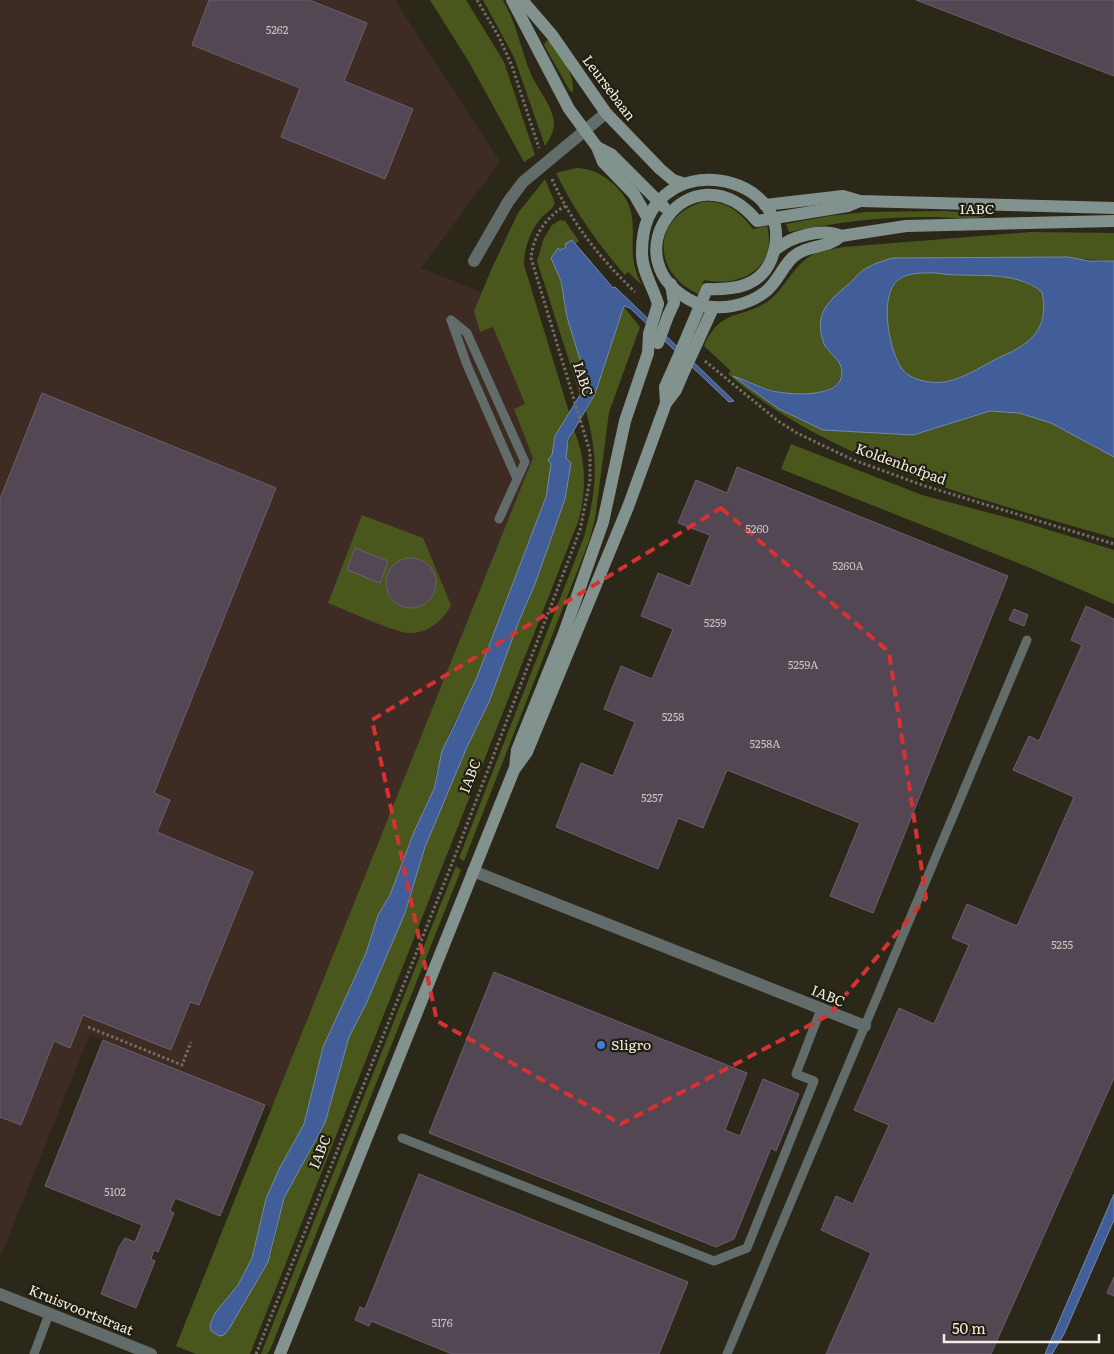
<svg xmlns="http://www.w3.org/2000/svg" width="1114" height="1354" font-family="Literata,serif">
<rect width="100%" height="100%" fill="#2c2819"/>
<polygon fill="#3d2b24" points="0,0 395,0 500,162 421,268 533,312 558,399 275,1109 90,1034 0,1258"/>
<g fill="#4a571c">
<polygon points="430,0 466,0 504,62 535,155 524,162 469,62"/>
<path d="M483 0H503C517 25 520 47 530 72 537 89 551 103 554 121 555 129 550 139 545 146L514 57Z"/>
<path d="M547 40C560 49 575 76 573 92L570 91 544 45Z"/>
<path d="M576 168C589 168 600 173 611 182 651 216 619 245 642 285L628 272 625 275C597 243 574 210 556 173Z"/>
<path d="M545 179 555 203C552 210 547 212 542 217 530 230 524 249 524 265L569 412 556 436 546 497 477 677 450 731 437 770 433 792 414 832 390 895 378 915 366 953 323 1047 304 1124 279 1169 266 1199 252 1258 238 1285 215 1313 210 1325 211 1331 219 1336 261 1275 271 1254 284 1198 325 1123 349 1037 405 913 425 847 467 747 489 702 519 621 535 584 547 546 565 451 574 430C586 459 587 491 578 522L250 1354H196L176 1346 533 458 514 409 525 404 493 327 480 332 474 311 492 268 518 213Z"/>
<path d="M702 202C726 200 739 211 753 229L767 226C778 268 740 288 704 280L698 294C651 272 652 218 702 202Z"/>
<path d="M945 211 987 214C980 222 947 217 935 217 885 216 837 222 789 232L786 224 829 216 866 212Z"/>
<polygon points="560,220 565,221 579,241 575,244 572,240 551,258 561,281 567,317 585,372 580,395 537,261 544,238 552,225"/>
<path d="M1030 232 1114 233V261L1081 259 866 268 854 280 826 349C831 353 837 358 840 363 854 386 815 396 800 395 778 394 757 385 736 377L823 430 913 435 990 411 1019 413 1051 423 1114 457V538C983 499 834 466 728 374L731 371 704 346C721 306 743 321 771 299 786 286 793 267 810 256 820 251 833 249 844 247Z"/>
<path d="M936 273C971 279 1012 268 1042 292 1048 324 1037 340 1007 354 985 363 968 378 944 382 931 384 910 380 902 369 889 351 878 294 899 279 910 272 924 273 936 273Z"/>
<path d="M624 307 640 327 609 412 595 519 589 541 464 861 459 858 584 537C597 489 599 460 586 411L595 394Z"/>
<polygon points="791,444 922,495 1020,521 1114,550 1114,604 1028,567 781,469"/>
<path d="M362 515 423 538 451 605C443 621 427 634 408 633 391 631 346 610 328 603Z"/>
<polygon points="456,866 461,870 270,1350 267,1354 261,1354"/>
</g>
<g fill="#415e98" stroke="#7589ae" fill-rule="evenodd">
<polygon points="572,240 613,288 615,287 734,401 729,402 630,308 624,306 595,394 568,440 566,458 571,463 565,499 535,584 519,621 489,702 467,747 425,847 405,913 366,1004 349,1037 325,1123 284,1198 268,1262 229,1329 224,1335 219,1336 211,1331 210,1325 215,1313 238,1285 252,1258 266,1199 279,1169 304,1124 323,1047 366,953 378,915 390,895 414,832 434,789 442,751 477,677 546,497 551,464 548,460 552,455 555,436 580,395 585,376 567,317 561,281 551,258 558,248 560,250 566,247 565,244"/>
<path d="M1068 257 1089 261H1114V457L1051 423 1019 413 990 411 913 435 823 430 779 409 733 376C745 380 757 386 769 390 786 395 843 400 842 372 842 360 829 354 824 344 813 314 828 301 850 283 855 278 860 271 867 268 874 263 884 261 892 258ZM936 273C970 279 1013 268 1042 292 1048 324 1037 340 1007 354 985 363 968 378 944 382 931 384 910 380 902 369 889 351 878 294 899 279 910 272 924 273 936 273Z"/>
<polygon points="1114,1194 1114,1220 1064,1334 1052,1354 1045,1354"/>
</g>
<g fill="#534754" stroke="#6c5f6d">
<polygon points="209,0 309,0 367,23 344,81 413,109 385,179 281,137 300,88 192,45"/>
<polygon points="916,0 1114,0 1114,76"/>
<polygon points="42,393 276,488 154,793 170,800 157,832 253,872 199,1005 190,1002 171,1050 83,1015 70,1048 54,1041 21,1125 0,1117 0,499"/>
<polygon points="737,467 1008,576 873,913 830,896 860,823 727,770 703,828 678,818 658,869 556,827 581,763 613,776 635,722 604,709 621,666 652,679 673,629 641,616 658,573 690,586 710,535 678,523 696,480 727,493"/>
<polygon points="355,548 388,561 380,583 347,570"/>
<circle cx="411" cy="583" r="25"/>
<polygon points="1086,606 1114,619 1114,1078 991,1354 826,1354 871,1253 821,1230 836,1196 853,1204 889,1125 854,1110 899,1008 934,1024 969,945 952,938 967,904 1017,926 1074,797 1013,770 1029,736 1039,741 1082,645 1071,640"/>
<polygon points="1014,609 1028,615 1024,626 1009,620"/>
<polygon points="494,972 747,1073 725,1130 740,1136 763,1079 799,1094 776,1151 771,1148 734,1239 716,1247 429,1133"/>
<polygon points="103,1040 265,1105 220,1216 175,1198 170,1211 174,1213 158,1252 154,1250 151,1259 155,1261 136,1308 101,1294 119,1247 125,1238 135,1242 142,1225 45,1186"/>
<polygon points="419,1174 688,1282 659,1354 452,1354 371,1321 369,1326 355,1320 360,1307 365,1309"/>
<polygon points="1114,1277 1114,1296 1107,1293"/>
</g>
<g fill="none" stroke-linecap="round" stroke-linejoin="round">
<g stroke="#726f62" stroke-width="3" stroke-dasharray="2.5 2.5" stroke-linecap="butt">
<polyline points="477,0 499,37 512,66 539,148"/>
<path d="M552 179C572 224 600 258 635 292"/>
<polyline points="705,361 778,421 797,433 851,459 922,485 1114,544"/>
<polyline points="88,1027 182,1065 191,1042"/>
<path d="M256 1354 453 861 580 530 590 480V452L531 258C533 236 546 217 565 206"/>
</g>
<g stroke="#626c6a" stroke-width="9">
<polyline points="451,320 467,333 525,462 499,519"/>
<polyline points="451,320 467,365 517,479"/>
<polyline points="402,1138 714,1261 747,1248 814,1081 796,1074 821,1009"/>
<polyline points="34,1354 49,1314"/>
<polyline points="727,1354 1027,640"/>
</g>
<g stroke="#626c6a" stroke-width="12">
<polyline points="474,261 508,202 523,182 606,113"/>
<polyline points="473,871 865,1026"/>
<polyline points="0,1294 151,1354"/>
</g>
<g stroke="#82928f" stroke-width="12">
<polyline points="512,0 569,109 597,147 603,162 634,194 647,217"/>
<polyline points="522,0 552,35 606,113 660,169 673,180 682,183"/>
<polyline points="597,147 611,154 664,207"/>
<polyline points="765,205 843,196 860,201 1114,208"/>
<path d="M841 236C828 249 807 244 793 257 782 267 777 283 765 292 747 306 718 312 696 303 604 260 692 143 757 221L848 206 860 201"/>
<path d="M776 249C791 237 822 227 841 236L906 226 1114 221"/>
<path d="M658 304C653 287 642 271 642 254 640 139 807 171 771 260 760 287 733 290 707 289L688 334"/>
<polyline points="668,316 674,303 671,284"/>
<polyline points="697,343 713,308"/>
<polyline points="666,403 665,387 677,360"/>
<polyline points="515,768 517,750 564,633 603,522 625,421 648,353 649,334"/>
<polyline points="280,1354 514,770 527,752 628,507 666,403 676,390 685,369"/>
</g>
<g stroke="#82928f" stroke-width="12">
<polyline points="649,334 658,304"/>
<polyline points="658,343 668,316"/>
<polyline points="677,360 688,334"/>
<polyline points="685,369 697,343"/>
</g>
</g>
<path fill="none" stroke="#d73231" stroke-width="4" stroke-dasharray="10 6" stroke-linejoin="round" d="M721 508 889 652 926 898 829 1015 621 1124 437 1021 372 720Z"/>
<circle fill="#3f7fe0" stroke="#221f10" stroke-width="2" cx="601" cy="1045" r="5"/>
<g text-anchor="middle" stroke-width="4.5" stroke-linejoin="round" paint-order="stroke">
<g font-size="11" fill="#c8c4bf">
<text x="277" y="34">5262</text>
<text x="757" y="533">5260</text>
<text x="848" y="570">5260A</text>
<text x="715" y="627">5259</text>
<text x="803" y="669">5259A</text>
<text x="673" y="721">5258</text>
<text x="765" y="748">5258A</text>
<text x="652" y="802">5257</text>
<text x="1062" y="949">5255</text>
<text x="115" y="1196">5102</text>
<text x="442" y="1327">5176</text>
</g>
<g font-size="14" fill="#efede3" stroke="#221f10">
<text transform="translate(609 88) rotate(53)" y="5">Leursebaan</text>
<text x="977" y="214">IABC</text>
<text transform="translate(583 379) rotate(72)" y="5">IABC</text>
<text transform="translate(901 464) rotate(20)" y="5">Koldenhofpad</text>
<text transform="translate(470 776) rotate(-69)" y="5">IABC</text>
<text transform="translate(828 996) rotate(22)" y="5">IABC</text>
<text transform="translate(320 1152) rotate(-68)" y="5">IABC</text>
<text transform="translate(81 1310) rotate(22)" y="5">Kruisvoortstraat</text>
</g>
<g font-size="14" fill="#efede3" stroke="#221f10" text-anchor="start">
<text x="611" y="1050">Sligro</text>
</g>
</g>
<path d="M944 1334v8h155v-8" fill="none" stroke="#efede3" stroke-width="2.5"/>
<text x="952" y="1334" font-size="15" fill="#efede3" stroke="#221f10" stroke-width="4" paint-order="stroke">50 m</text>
</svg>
